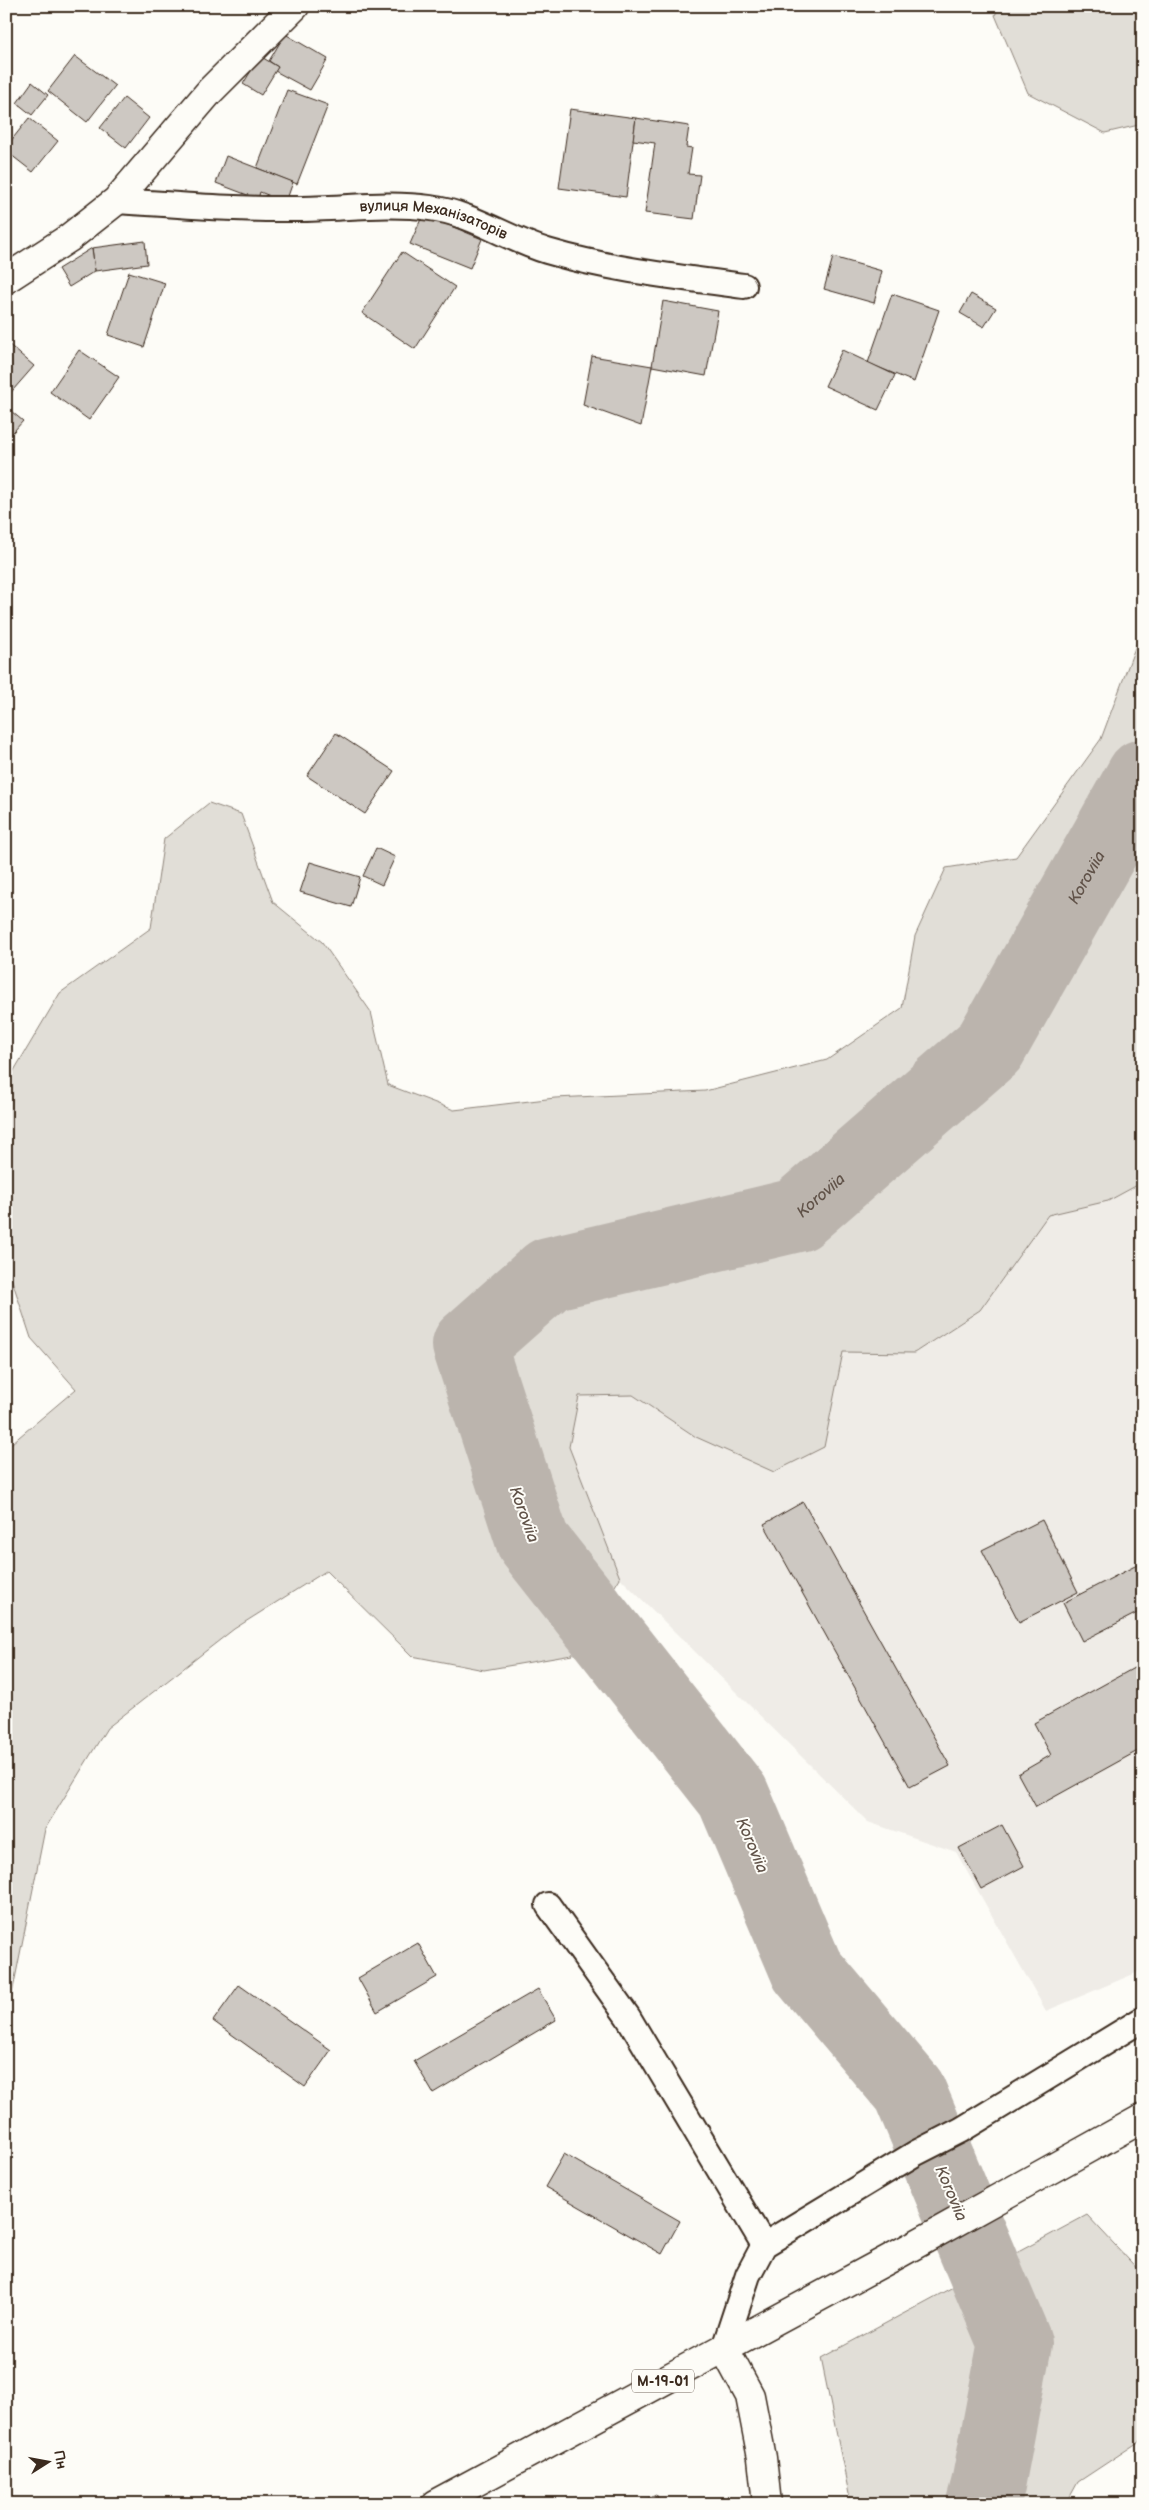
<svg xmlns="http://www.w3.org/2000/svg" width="1149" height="2510" font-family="'Balsamiq Sans',sans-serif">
<rect width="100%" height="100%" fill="#fdfcf7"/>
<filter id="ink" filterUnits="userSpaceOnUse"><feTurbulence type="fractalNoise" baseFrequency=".02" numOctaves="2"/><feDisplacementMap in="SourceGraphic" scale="10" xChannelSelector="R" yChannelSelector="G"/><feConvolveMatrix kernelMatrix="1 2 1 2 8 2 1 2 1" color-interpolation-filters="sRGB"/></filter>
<g filter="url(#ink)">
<polygon fill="#efece7" points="1143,1182 1143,1970 1046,2011 956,1852 868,1822 620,1578 569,1447 579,1395 633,1395 696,1437 824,1447 843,1352 914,1353 980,1310 1048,1215 1108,1201"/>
<g fill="#e1ded7" stroke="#8e847a">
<polygon points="1000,6 1143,6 1143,124 1105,133 1028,93 995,15"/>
<polygon points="1143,626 1143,1182 1108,1201 1048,1215 980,1310 914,1353 843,1352 824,1447 774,1472 696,1437 633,1395 579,1396 569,1447 620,1578 572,1655 484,1670 412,1656 326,1571 234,1629 107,1728 45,1829 6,2024 6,1448 76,1389 31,1338 6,1262 6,1084 60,993 151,928 164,839 209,803 241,814 273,902 322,942 371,1012 388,1085 454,1110 555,1098 705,1091 827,1060 902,1008 915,936 946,868 1016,857 1101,739"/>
<polygon points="1087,2215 1143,2275 1143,2439 1078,2482 1066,2504 851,2504 821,2358"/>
</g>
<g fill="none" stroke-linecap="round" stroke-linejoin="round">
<path stroke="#bbb4ad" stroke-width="74" id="s1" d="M983 2504 988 2485 1015 2343 909 2091 807 1970 733 1796 533 1542 469 1345 549 1274 797 1215 990 1047 1143 776"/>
</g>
<g fill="#cdc8c2" stroke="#3b2a1e">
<polygon points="285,34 328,59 310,90 275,71 278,67 269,61"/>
<polygon points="75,56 115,86 87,122 48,91"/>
<polygon points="260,56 278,67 261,95 243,84"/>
<polygon points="32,82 48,95 32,115 17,103"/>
<polygon points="287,90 328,105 297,184 257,168"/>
<polygon points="124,98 149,118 126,148 100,128"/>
<polygon points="570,109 636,118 626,197 559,188"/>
<polygon points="29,118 58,141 33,172 6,151 6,147"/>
<polygon points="636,118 689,126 686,147 692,148 688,174 700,175 694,219 645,213 655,143 633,140"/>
<polygon points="226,156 293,182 286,202 260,192 258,199 216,183"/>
<polygon points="421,219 446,224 482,239 470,268 410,244"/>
<polygon points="145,241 147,264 95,271 92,248"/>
<polygon points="92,248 95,271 69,287 58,269"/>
<polygon points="402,252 455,287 415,349 362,313"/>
<polygon points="833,257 882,271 874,303 824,289"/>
<polygon points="129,272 165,283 144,347 108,335"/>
<polygon points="892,294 939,310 914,382 868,363"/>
<polygon points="971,294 996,308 984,327 960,313"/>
<polygon points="663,301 718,311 706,376 652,366"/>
<polygon points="6,342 34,366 6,398"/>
<polygon points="79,350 119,377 89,420 50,392"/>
<polygon points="842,350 895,375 878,410 825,386"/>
<polygon points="592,356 652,366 641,426 583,405"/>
<polygon points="6,407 23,421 6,440"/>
<polygon points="336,733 394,771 365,814 307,776"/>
<polygon points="376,848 395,857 382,885 363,876"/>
<polygon points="310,862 360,877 351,907 300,892"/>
<polygon points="803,1502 950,1766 910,1787 764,1524"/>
<polygon points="1042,1520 1078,1592 1019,1622 982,1550"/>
<polygon points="1137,1565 1143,1577 1143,1610 1082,1641 1063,1603"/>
<polygon points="1143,1663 1143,1748 1036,1807 1018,1774 1051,1755 1034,1723"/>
<polygon points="1002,1825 1024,1866 981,1889 959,1848"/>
<polygon points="418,1943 437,1977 377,2012 358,1978"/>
<polygon points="239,1985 331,2050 305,2087 213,2021"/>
<polygon points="538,1989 556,2020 433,2093 414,2061"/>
<polygon points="564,2154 680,2221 662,2254 545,2187"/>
<polygon points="656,2494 661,2504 637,2504"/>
</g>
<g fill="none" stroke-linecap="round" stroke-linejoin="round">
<defs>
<g id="lane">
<path id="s2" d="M116 201C177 205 237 210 298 209 342 209 386 202 430 208 472 213 507 239 547 251 611 270 678 277 744 286"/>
<polyline points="548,1905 628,2017 764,2245"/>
<polyline points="724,2348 748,2275 764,2245 916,2153 961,2130 1143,2019"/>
</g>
<g id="street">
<polyline points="6,279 69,238 116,201 210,91 295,6"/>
<polyline points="724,2348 750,2396 762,2458 767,2504"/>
</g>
<polyline id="primary" points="435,2504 891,2258 1143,2118"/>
</defs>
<use href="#lane" stroke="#3b2a1e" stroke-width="28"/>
<use href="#street" stroke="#3b2a1e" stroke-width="31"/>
<use href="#primary" stroke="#3b2a1e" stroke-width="31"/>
<use href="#lane" stroke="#fdfcf7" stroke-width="24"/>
<use href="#street" stroke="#fdfcf7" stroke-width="28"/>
<use href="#primary" stroke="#fdfcf7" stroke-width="28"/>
</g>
</g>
<g text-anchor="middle" stroke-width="4" stroke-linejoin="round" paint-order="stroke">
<rect fill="#fdfcf7" stroke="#75695f" stroke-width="1" x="632" y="2369.5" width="62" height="23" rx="4"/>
<g font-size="14" font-weight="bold" fill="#3b2a1e">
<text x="663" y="2386">М-19-01</text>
</g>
<g font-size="15" fill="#3b2a1e" stroke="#fdfcf7">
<text dy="5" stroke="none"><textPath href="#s2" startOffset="320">вулиця Механізаторів</textPath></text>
</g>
<g font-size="16" font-style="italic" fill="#615349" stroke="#fdfcf7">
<text dy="6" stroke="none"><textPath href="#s1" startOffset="2128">Koroviia</textPath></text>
<text dy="6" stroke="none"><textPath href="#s1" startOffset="1708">Koroviia</textPath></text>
<text transform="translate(525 1514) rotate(70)" y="6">Koroviia</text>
<text transform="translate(753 1845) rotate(67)" y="6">Koroviia</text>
<text transform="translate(952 2193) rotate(67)" y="6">Koroviia</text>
</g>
</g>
<rect width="1149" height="2510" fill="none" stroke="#fdfcf7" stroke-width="25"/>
<rect x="12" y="12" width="1124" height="2485" fill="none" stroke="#3b2a1e" stroke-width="2" filter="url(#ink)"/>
<g transform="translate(48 2462) rotate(79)" stroke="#fdfcf7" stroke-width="4" paint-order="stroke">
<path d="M0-4L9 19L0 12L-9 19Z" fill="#3b2a1e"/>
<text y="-8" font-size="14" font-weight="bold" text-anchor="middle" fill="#3b2a1e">Пн</text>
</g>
</svg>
